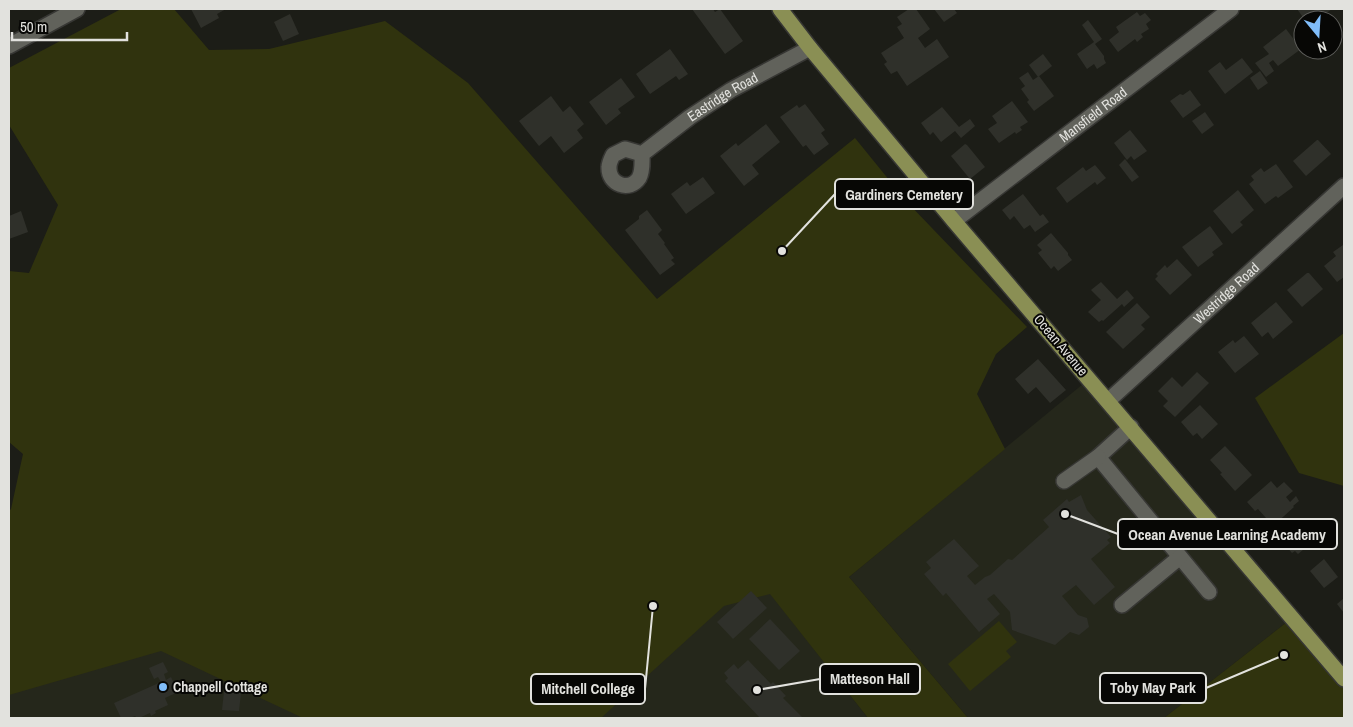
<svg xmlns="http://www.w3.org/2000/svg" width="1353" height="727" font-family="'Archivo Narrow',sans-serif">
<rect width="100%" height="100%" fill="#1c1d17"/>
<g fill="#25271b">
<polygon points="1089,379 1292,618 1164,718 968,718 849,577"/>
<polygon points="697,500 868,718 9,718 9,618"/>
</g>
<g fill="#30330e">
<polygon points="121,9 174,9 209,50 269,49 385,21 468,83 657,299 855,138 907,202 1027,327 996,354 977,394 1005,449 849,577 968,718 868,718 770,594 724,606 601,718 303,718 161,651 9,695 9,511 11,509 23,454 9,442 9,271 29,273 58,205 9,125 9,68"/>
<polygon points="1344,333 1344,486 1299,473 1255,398"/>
<polygon points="1292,618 1344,679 1344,718 1164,718"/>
<polygon points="999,621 1017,642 1006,651 1011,657 970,691 948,664"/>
</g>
<g fill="#2f302a">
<polygon points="191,9 226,9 217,14 219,18 201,28"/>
<polygon points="692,9 713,9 715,12 720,9 743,41 725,54"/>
<polygon points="909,9 916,9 930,29 918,38 925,48 937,39 949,57 907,86 897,71 891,74 884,64 887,62 881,53 904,38 897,27 902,24 897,17"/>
<polygon points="934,9 954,9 957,13 944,22"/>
<polygon points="1297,9 1332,9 1318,19 1319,20 1305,20"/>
<polygon points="1137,12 1140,16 1145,13 1151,20 1146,24 1149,29 1141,34 1143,37 1137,42 1135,39 1118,52 1109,40 1119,32 1116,27"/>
<polygon points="290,14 299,34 283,41 274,22"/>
<polygon points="1088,20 1102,39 1095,44 1104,56 1104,59 1106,63 1097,69 1094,64 1087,69 1077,54 1094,42 1082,25"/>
<polygon points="1286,29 1301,49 1278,66 1273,60 1269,63 1274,71 1266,77 1255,63 1269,54 1263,47"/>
<polygon points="670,49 688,74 679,80 676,76 650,94 636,74"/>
<polygon points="1043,54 1052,66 1038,77 1029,65"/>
<polygon points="1242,58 1253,72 1225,94 1208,71 1220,62 1226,70"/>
<polygon points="1260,71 1268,83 1258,90 1250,78"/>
<polygon points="1028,72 1033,80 1039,76 1054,96 1034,111 1027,102 1029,100 1021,89 1025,86 1019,78"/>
<polygon points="621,78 635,97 618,109 621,113 606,125 589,102"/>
<polygon points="1190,90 1201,105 1183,118 1170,101 1180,94 1183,95"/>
<polygon points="551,96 563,112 570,106 584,124 577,130 583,138 564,153 551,136 539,146 519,121"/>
<polygon points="1012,101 1028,122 1020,127 1022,130 1016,134 1015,132 999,143 988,129 997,123 992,116"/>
<polygon points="805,104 825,130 821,133 829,144 814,155 806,145 803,147 780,117 797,105 799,108"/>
<polygon points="942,107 959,127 970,119 975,126 961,138 955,131 941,142 933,132 930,135 921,123"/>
<polygon points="1205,112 1214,125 1202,134 1192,121"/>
<polygon points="766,124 780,142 752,165 759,174 744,186 720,156 736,143 738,146"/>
<polygon points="1130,130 1147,151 1134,160 1131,156 1127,160 1114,143"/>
<polygon points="1317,140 1318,140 1331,154 1306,176 1293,161"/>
<polygon points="965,144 967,145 985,167 970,179 951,156"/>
<polygon points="1125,159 1139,177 1132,182 1119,165"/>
<polygon points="1276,164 1293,187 1278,198 1276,196 1265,204 1249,184 1254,180 1251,176 1261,168 1264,172"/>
<polygon points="1095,165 1106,178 1097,185 1095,182 1067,203 1056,188 1083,167 1086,171"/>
<polygon points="703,177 715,193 686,214 671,194 687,182 690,186"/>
<polygon points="1238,190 1254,210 1240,222 1243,225 1232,234 1213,211"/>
<polygon points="1023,194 1040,216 1043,214 1049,222 1035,232 1030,225 1024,229 1014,216 1010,220 1002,210"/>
<polygon points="647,210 662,230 658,234 665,243 664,244 674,258 671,260 675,264 660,275 625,230 639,219 639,216"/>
<polygon points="21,211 28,232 9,239 9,216"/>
<polygon points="1210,226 1223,244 1212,252 1214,255 1198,267 1182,247"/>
<polygon points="1051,233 1068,253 1068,255 1072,260 1058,271 1054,266 1051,269 1038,253 1042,250 1037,245"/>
<polygon points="1343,245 1344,246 1344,277 1337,282 1324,266 1336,256 1333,252"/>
<polygon points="1177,259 1192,275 1170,295 1155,279 1158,276 1156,274 1165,265 1167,268"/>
<polygon points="1307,273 1309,273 1323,289 1302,307 1287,290"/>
<polygon points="1101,282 1117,299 1127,290 1134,298 1124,307 1122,304 1103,321 1102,320 1099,322 1088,312 1101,300 1091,290"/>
<polygon points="1276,302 1293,322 1273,339 1268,332 1262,337 1251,323"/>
<polygon points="1137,303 1150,317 1141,325 1145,329 1123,349 1106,332"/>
<polygon points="1244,336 1259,354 1235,373 1218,352 1233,340 1235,343"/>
<polygon points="1038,359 1066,390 1050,403 1036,387 1028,394 1015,379"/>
<polygon points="1197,372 1209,383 1175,417 1163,406 1168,401 1158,391 1172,377 1182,387"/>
<polygon points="1200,405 1218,424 1202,439 1197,433 1193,436 1181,422"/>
<polygon points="1225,446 1252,475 1235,491 1220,474 1222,473 1210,460"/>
<polygon points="1271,481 1277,488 1284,482 1293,491 1286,497 1290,502 1296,496 1299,501 1293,506 1294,507 1273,526 1258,509 1255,511 1247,502"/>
<polygon points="1081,495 1087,510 1111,537 1107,540 1110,543 1091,559 1115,587 1094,605 1076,585 1062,596 1078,615 1087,618 1089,627 1079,635 1070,632 1055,645 1012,630 1010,612 994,594 987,599 1000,614 979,632 946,593 943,596 924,574 931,568 926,562 954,539 979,566 967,576 975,585 985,577 990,575 1008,559 1012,560 1049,527 1043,520 1067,499 1069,502"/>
<polygon points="1307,518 1321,535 1298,554 1295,551 1292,553 1280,539"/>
<polygon points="1324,559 1338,577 1324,588 1310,571"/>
<polygon points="751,591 767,608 733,639 717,622"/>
<polygon points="1344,598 1344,613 1337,604"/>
<polygon points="770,619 800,651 779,670 749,639"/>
<polygon points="748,660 771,684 773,682 786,696 783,698 803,718 760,718 725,681 728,678 724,673 734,664 738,669"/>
<polygon points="163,662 168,672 164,674 166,680 171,677 178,692 165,698 168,705 155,711 156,713 151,716 150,713 139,718 137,718 135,716 130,718 121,718 114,703 161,682 158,677 154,679 149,668"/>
<polygon points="225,682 242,684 239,711 222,710"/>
</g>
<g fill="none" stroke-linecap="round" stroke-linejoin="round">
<defs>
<g id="minor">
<polyline points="9,46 77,9"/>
<path id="s1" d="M642 154C642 162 643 171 639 178 630 192 608 185 609 167 609 163 611 159 613 155L625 149 642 154 690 117 731 90 810 48"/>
<path id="s2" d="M954 221 1231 9"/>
<path id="s3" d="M1108 401 1344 186"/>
<polyline points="1131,427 1098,457 1209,592"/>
<polyline points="1064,481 1098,457"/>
<polyline points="1122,605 1180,557"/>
</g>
<polyline id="major" points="780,9 810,48 954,221 1344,679"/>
</defs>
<use href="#minor" stroke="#373734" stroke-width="18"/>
<use href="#major" stroke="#373734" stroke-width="18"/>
<use href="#minor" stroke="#61625b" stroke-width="15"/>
<use href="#major" stroke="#8a8f54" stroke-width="15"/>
</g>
<circle fill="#80bdfa" stroke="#070705" stroke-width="2" cx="163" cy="687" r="5"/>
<g text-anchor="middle" stroke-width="4" stroke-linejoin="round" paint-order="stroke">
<g font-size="14" fill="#e2e2de" stroke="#070705">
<text dy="5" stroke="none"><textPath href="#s1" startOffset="211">Eastridge Road</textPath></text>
<text dy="5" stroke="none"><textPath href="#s2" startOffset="175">Mansfield Road</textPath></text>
<text dy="5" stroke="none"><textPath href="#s3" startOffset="160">Westridge Road</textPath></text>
<text transform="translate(1061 345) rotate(50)" y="5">Ocean Avenue</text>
</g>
<g font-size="14" font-weight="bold" fill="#e2e2de" stroke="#070705" text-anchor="start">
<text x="173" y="692">Chappell Cottage</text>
</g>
</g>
<path fill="none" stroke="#e2e2de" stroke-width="2" d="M782 251L835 194M1065 514L1118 534M757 690L820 679M1284 655L1206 688M653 606L645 689"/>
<g fill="#e2e2de" stroke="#070705" stroke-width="2">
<circle cx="782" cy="251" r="5"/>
<circle cx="1065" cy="514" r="5"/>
<circle cx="757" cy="690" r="5"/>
<circle cx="1284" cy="655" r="5"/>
<circle cx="653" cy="606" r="5"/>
</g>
<g fill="#070705" stroke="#e2e2de" stroke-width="2">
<rect x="835" y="179" width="138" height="30" rx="5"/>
<rect x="1118" y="519" width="219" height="30" rx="5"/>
<rect x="820" y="664" width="100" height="30" rx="5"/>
<rect x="1100" y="673" width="106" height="30" rx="5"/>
<rect x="531" y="674" width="114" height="30" rx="5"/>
</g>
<g font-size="15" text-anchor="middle" font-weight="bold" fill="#e2e2de">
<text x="904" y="200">Gardiners Cemetery</text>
<text x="1227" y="540">Ocean Avenue Learning Academy</text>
<text x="870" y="684">Matteson Hall</text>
<text x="1153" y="693">Toby May Park</text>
<text x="588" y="694">Mitchell College</text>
</g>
<rect width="1353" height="727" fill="none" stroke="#e2e2de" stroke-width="20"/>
<g transform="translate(1318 35) rotate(162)"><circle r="24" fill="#070705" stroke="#5f5f5c"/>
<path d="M0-4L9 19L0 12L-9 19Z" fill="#80bdfa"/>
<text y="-8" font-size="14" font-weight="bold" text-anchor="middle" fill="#e2e2de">N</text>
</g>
<path d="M12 32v8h115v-8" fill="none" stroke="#e2e2de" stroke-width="2.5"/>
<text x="20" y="32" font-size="15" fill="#e2e2de" stroke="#070705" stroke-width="4" paint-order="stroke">50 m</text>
</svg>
